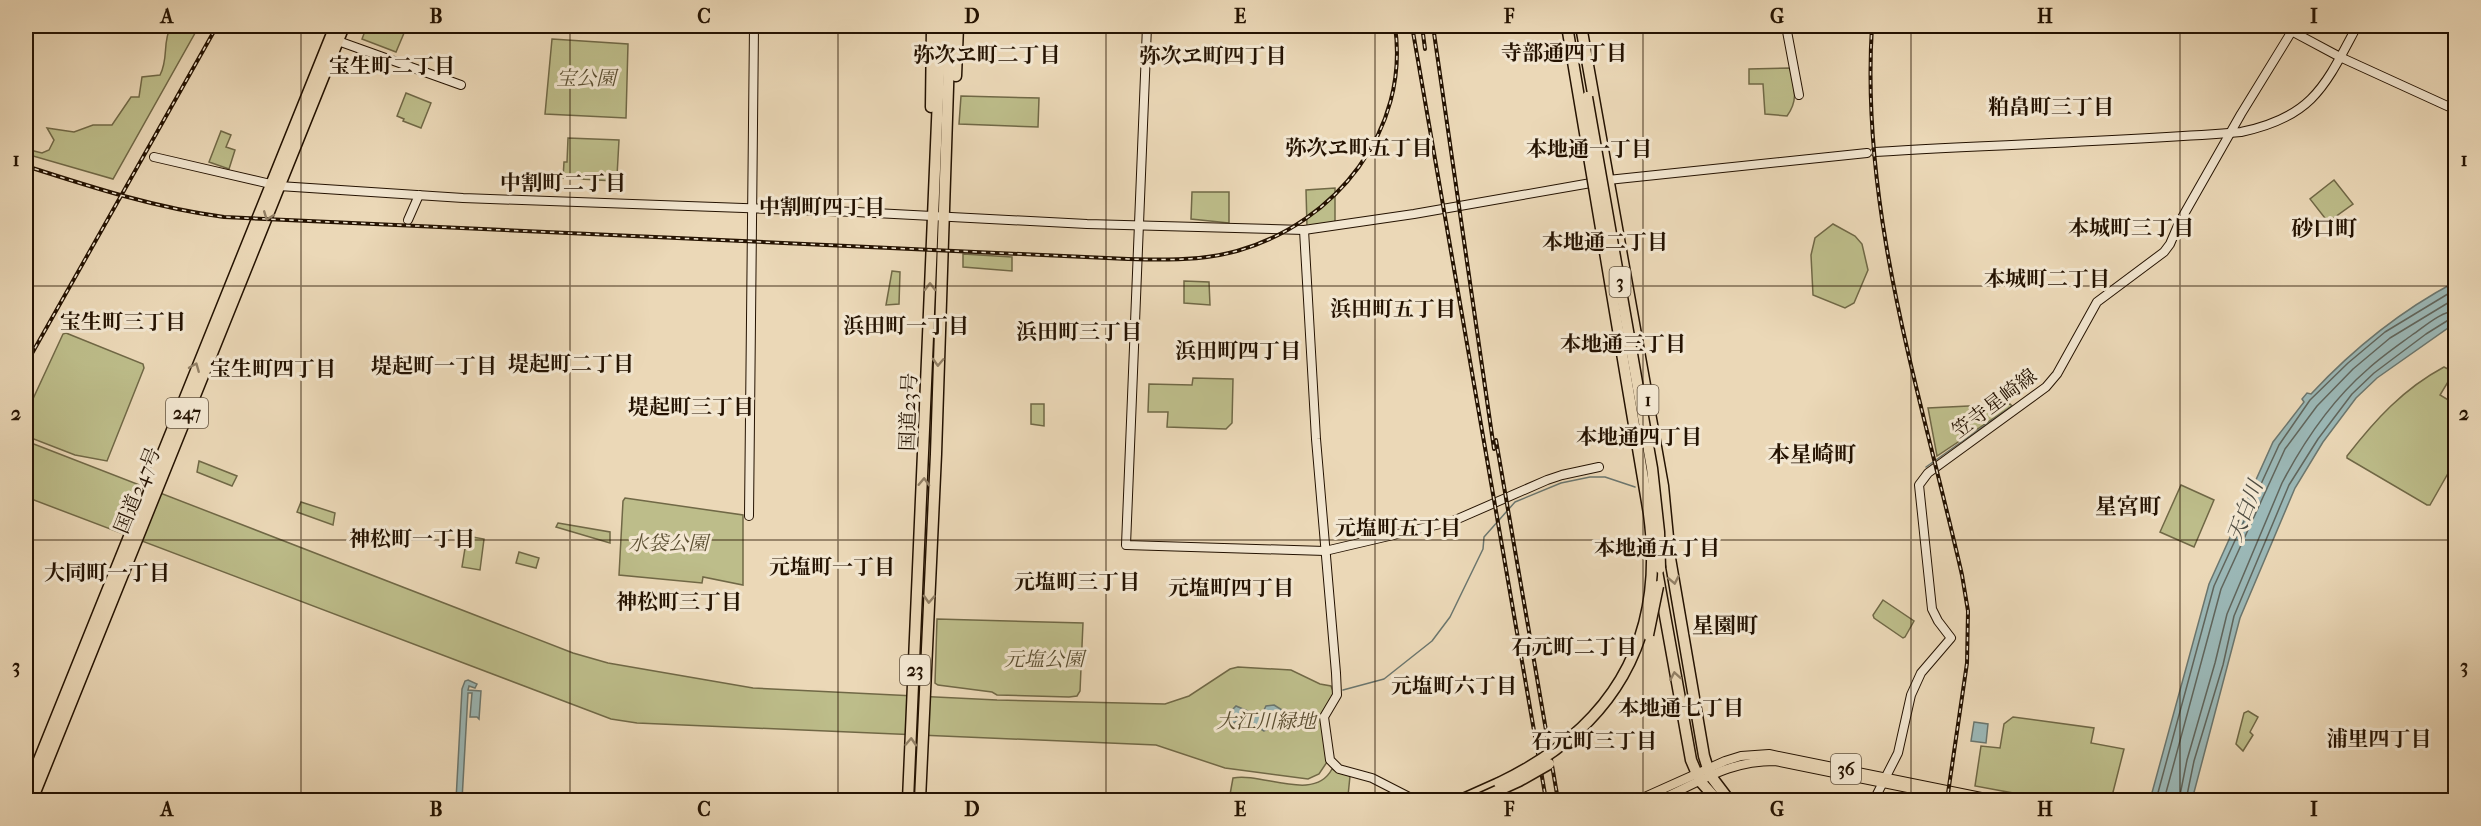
<svg xmlns="http://www.w3.org/2000/svg" width="2481" height="826" font-family="'IM FELL French Canon','Noto Serif JP',serif">
<rect width="100%" height="100%" fill="#ebd8b7"/>
<filter id="stains"><feTurbulence type="fractalNoise" baseFrequency=".00333" numOctaves="4"/><feColorMatrix values="0 0 0 0 .2 0 0 0 0 .09 0 0 0 0 .02 0 0 0 .5 -.17"/></filter>
<radialGradient id="worn" r=".72"><stop offset=".6" stop-color="#630" stop-opacity="0"/><stop offset="1" stop-color="#630" stop-opacity=".3"/></radialGradient>
<g fill="#bdbd8a" stroke="#706846" stroke-width="1.5">
<path d="M171 26H199L113 179 26 154V149L42 153 49 150 54 140 47 128 74 132 93 125H112L131 97H139L142 77 160 75C169 58 162 42 171 26Z"/>
<polygon points="367,26 407,26 396,52 362,39"/>
<polygon points="552,39 628,44 626,118 545,114"/>
<path d="M1790 68C1794 87 1799 100 1787 116L1765 114 1763 84H1749V69Z"/>
<polygon points="406,93 431,103 421,128 403,121 404,119 397,116"/>
<polygon points="961,96 1039,98 1038,127 959,124"/>
<polygon points="221,131 231,135 226,147 235,150 229,169 209,162"/>
<polygon points="568,138 619,140 617,176 614,181 563,178 564,162 567,162"/>
<polygon points="2334,180 2353,204 2328,222 2310,199"/>
<polygon points="1335,188 1335,223 1307,227 1306,190"/>
<polygon points="1192,192 1229,192 1229,223 1191,219"/>
<polygon points="1833,224 1855,236 1862,244 1868,270 1854,303 1845,308 1813,295 1811,255 1815,238"/>
<polygon points="963,254 1012,257 1012,271 963,267"/>
<polygon points="892,271 900,272 899,304 886,305"/>
<polygon points="1184,281 1209,282 1210,305 1184,303"/>
<polygon points="66,333 143,364 144,368 107,461 75,455 26,436 26,414 63,334"/>
<path d="M2444 367 2454 372 2440 395 2455 404V461L2430 505H2427L2347 458V456C2375 420 2403 389 2444 367Z"/>
<polygon points="1193,378 1233,379 1232,423 1226,429 1167,427 1168,412 1148,412 1149,384 1192,385"/>
<polygon points="1031,404 1044,404 1044,426 1031,424"/>
<polygon points="2010,404 2012,406 1937,456 1928,408"/>
<polygon points="26,441 573,653 608,663 753,688 997,700 1165,704 1189,696 1230,669 1238,667 1291,670 1320,684 1331,686 1334,694 1321,716 1327,762 1319,774 1308,779 1225,768 1156,745 637,723 611,719 26,497"/>
<polygon points="199,461 237,476 232,486 197,472"/>
<polygon points="2181,485 2214,500 2194,547 2160,532"/>
<polygon points="625,498 743,515 743,585 703,577 702,583 619,575 623,501"/>
<polygon points="301,502 335,513 333,525 297,512"/>
<polygon points="558,523 610,532 610,543 556,527"/>
<polygon points="467,536 484,539 480,570 462,567"/>
<polygon points="519,552 539,558 536,568 516,563"/>
<polygon points="1883,600 1914,621 1905,637 1903,638 1874,618 1873,615"/>
<polygon points="937,619 1083,623 1080,691 1077,696 1069,697 997,695 992,692 938,685 935,683"/>
<polygon points="2248,711 2258,717 2250,732 2253,735 2243,751 2236,744 2244,713"/>
<polygon points="2013,717 2094,728 2091,743 2124,749 2111,800 2051,800 1975,786 1981,746 2000,748 2004,724"/>
<path d="M1332 769 1350 776 1348 796 1372 798 1394 793 1409 800H1229L1233 778C1262 772 1314 803 1332 769Z"/>
</g>
<g fill="#9bb8b7" stroke="#6b766e" stroke-width="1.5">
<path d="M2455 282V323L2377 378 2356 398 2323 442 2295 488 2240 618 2192 800H2150L2209 584 2273 442 2304 402 2302 399 2307 393 2311 394C2354 348 2400 311 2455 282Z"/>
<polygon points="468,680 477,684 475,688 469,686 468,690 481,691 479,719 477,717 470,717 472,693 468,693 462,800 456,800 462,689 465,681"/>
<path d="M1274 705 1287 713 1284 722 1264 731C1252 724 1245 715 1232 724L1229 721 1231 711 1236 706 1257 715 1262 714 1266 706Z"/>
<polygon points="1974,722 1988,724 1986,743 1971,741"/>
</g>
<g fill="none" stroke-linecap="round" stroke-linejoin="round">
<g stroke="#60655c" stroke-width="1.5">
<polyline points="2156,800 2214,586 2279,445 2310,400 2348,363 2385,332 2456,289"/>
<polyline points="2164,800 2221,589 2285,449 2317,406 2353,369 2390,338 2456,298"/>
<path d="M2179 800 2187 760 2215 663 2227 614 2282 483C2304 441 2332 400 2368 369 2381 357 2397 346 2412 335 2424 327 2441 311 2456 311"/>
<polyline points="2186,800 2194,761 2223,665 2234,616 2289,485 2318,439 2352,394 2374,373 2426,334 2450,319 2456,318"/>
</g>
<g stroke="#6b766e" stroke-width="1.5">
<polyline points="1926,467 2012,406"/>
<polyline points="1343,690 1384,679 1432,641 1450,617 1483,549 1484,537 1515,502 1561,483 1590,477 1605,477 1635,487"/>
</g>
<defs>
<g id="secondary">
<polyline points="1147,26 1126,545 1325,551 1453,521 1547,480 1562,475 1599,467"/>
<polyline points="1786,26 1799,95"/>
<polyline points="2282,26 2340,57 2456,110"/>
<polyline points="338,41 461,85"/>
<path d="M1875 152C1997 144 2119 142 2241 132 2313 117 2325 86 2357 26"/>
<polyline points="154,157 279,186 463,198 856,212 1087,224 1304,230 1414,214 1608,180 1867,153"/>
<polyline points="408,220 419,195"/>
<polyline points="1304,230 1316,439 1336,673 1337,695 1324,717 1330,760 1339,769 1372,778 1415,800"/>
<polyline points="749,516 754,26"/>
<polyline points="1874,800 1898,753 1911,695 1921,673 1951,638 1938,621 1932,609 1919,485 1928,473 2046,387 2057,374 2097,302 2164,252 2170,244 2179,223 2241,114 2292,31"/>
</g>
<g id="primary">
<polyline points="1638,800 1725,761 1741,756 1769,754 1996,800"/>
<path d="M1659 800C1701 782 1727 761 1775 761L1962 799"/>
</g>
<g id="highway">
<polyline points="1581,26 1663,486 1670,558 1704,756 1710,775 1729,800"/>
<polyline points="956,76 958,26"/>
<polyline points="931,107 932,26"/>
<polyline points="1655,560 1691,760 1700,781 1717,800"/>
<polyline points="26,792 335,26"/>
<polyline points="32,800 344,26"/>
<path d="M908 800C921 542 929 284 941 26"/>
<polyline points="920,800 936,454 950,26"/>
<polyline points="1461,800 1499,783"/>
</g>
</defs>
<use href="#secondary" stroke="#241201" stroke-width="10"/>
<use href="#primary" stroke="#241201" stroke-width="10"/>
<use href="#highway" stroke="#241201" stroke-width="13"/>
<use href="#secondary" stroke="#f2e6d0" stroke-width="8"/>
<use href="#primary" stroke="#ebd8b7" stroke-width="8"/>
<use href="#highway" stroke="#ebd8b7" stroke-width="10"/>
<defs>
<g id="rail">
<polyline points="1412,26 1546,800"/>
<polyline points="1422,26 1425,49"/>
<polyline points="1433,26 1494,449"/>
<path d="M1872 26C1860 213 1921 394 1962 575L1968 611 1967 663 1947 800"/>
<path d="M26 166C91 187 156 208 224 217L1128 259C1165 260 1201 261 1237 251 1336 223 1410 130 1395 26"/>
<polyline points="26,364 217,26"/>
<polyline points="1496,440 1558,800"/>
</g>
</defs>
<use href="#rail" stroke="#241201" stroke-width="4"/>
<use href="#rail" stroke="#f2e6d0" stroke-width="1.5" stroke-dasharray="4.5" stroke-linecap="butt"/>
<defs>
<g id="highway-bridge">
<polyline points="1587,97 1652,468 1659,532 1660,568"/>
<polyline points="1648,635 1658,586"/>
<path d="M1499 783C1612 729 1666 640 1649 514L1567 26"/>
<polyline points="1477,800 1519,781 1549,764"/>
</g>
</defs>
<use href="#highway-bridge" stroke="#241201" stroke-width="13" stroke-linecap="butt"/>
<use href="#highway-bridge" stroke="#ebd8b7" stroke-width="10"/>
</g>
<defs><path id="oneway-chevron" d="M-2-3.5L2.5 0L-2 3.5" fill="none" stroke-width="1.6" stroke-linecap="round" stroke-linejoin="round" transform="scale(1.5)"/></defs>
<g stroke="#917f65">
<use href="#oneway-chevron" transform="translate(268 216) rotate(111)"/>
<use href="#oneway-chevron" transform="translate(930 287) rotate(-90)"/>
<use href="#oneway-chevron" transform="translate(938 362) rotate(92)"/>
<use href="#oneway-chevron" transform="translate(195 367) rotate(-68)"/>
<use href="#oneway-chevron" transform="translate(924 482) rotate(-88)"/>
<use href="#oneway-chevron" transform="translate(1674 580) rotate(79)"/>
<use href="#oneway-chevron" transform="translate(929 599) rotate(93)"/>
<use href="#oneway-chevron" transform="translate(1675 676) rotate(-100)"/>
<use href="#oneway-chevron" transform="translate(911 742) rotate(-87)"/>
</g>
<path fill="none" stroke="#241201" stroke-width="1.5" stroke-opacity="0.55" d="M301 26V800M570 26V800M838 26V800M1106 26V800M1375 26V800M1643 26V800M1911 26V800M2180 26V800M26 286H2456M26 540H2456"/>
<g text-anchor="middle" stroke-width="6" stroke-linejoin="round" paint-order="stroke">
<g fill="#f2e6d0" stroke="#62523f" stroke-width="1.5">
<rect x="1609.5" y="267" width="21" height="30" rx="4.5"/>
<rect x="1637.5" y="385" width="21" height="30" rx="4.5"/>
<rect x="166" y="398" width="42" height="30" rx="4.5"/>
<rect x="900" y="655" width="30" height="30" rx="4.5"/>
<rect x="1831" y="754" width="30" height="30" rx="4.5"/>
</g>
<g font-size="18" font-weight="bold" fill="#241201">
<text x="1620" y="288">3</text>
<text x="1648" y="406">1</text>
<text x="187" y="419">247</text>
<text x="915" y="676">23</text>
<text x="1846" y="775">36</text>
</g>
<g font-size="20" font-style="italic" fill="#5a4e31" stroke="#f2e6d0">
<text x="586" y="85">宝公園</text>
<text x="668" y="550">水袋公園</text>
<text x="1044" y="666">元塩公園</text>
<text x="1266" y="728">大江川緑地</text>
</g>
<g font-size="20" fill="#241201" stroke="#f2e6d0">
<text transform="translate(1994 403) rotate(-37)" y="7">笠寺星崎線</text>
<text transform="translate(908 412) rotate(-88)" y="7">国道23号</text>
<text transform="translate(137 490) rotate(-68)" y="7">国道247号</text>
</g>
<g font-size="21" font-weight="bold" fill="#241201" stroke="#f2e6d0">
<text x="1564" y="60">寺部通四丁目</text>
<text x="987" y="62">弥次ヱ町二丁目</text>
<text x="1213" y="63">弥次ヱ町四丁目</text>
<text x="392" y="73">宝生町二丁目</text>
<text x="2051" y="114">粕畠町三丁目</text>
<text x="1359" y="155">弥次ヱ町五丁目</text>
<text x="1589" y="156">本地通一丁目</text>
<text x="563" y="190">中割町二丁目</text>
<text x="822" y="214">中割町四丁目</text>
<text x="2131" y="235">本城町三丁目</text>
<text x="1605" y="249">本地通二丁目</text>
<text x="2047" y="286">本城町二丁目</text>
<text x="1393" y="316">浜田町五丁目</text>
<text x="123" y="329">宝生町三丁目</text>
<text x="906" y="333">浜田町一丁目</text>
<text x="1079" y="339">浜田町三丁目</text>
<text x="1623" y="351">本地通三丁目</text>
<text x="1238" y="358">浜田町四丁目</text>
<text x="571" y="371">堤起町二丁目</text>
<text x="434" y="373">堤起町一丁目</text>
<text x="273" y="376">宝生町四丁目</text>
<text x="691" y="414">堤起町三丁目</text>
<text x="1639" y="444">本地通四丁目</text>
<text x="1398" y="535">元塩町五丁目</text>
<text x="412" y="546">神松町一丁目</text>
<text x="1657" y="555">本地通五丁目</text>
<text x="832" y="574">元塩町一丁目</text>
<text x="107" y="580">大同町一丁目</text>
<text x="1077" y="589">元塩町三丁目</text>
<text x="1231" y="595">元塩町四丁目</text>
<text x="679" y="609">神松町三丁目</text>
<text x="1574" y="654">石元町二丁目</text>
<text x="1454" y="693">元塩町六丁目</text>
<text x="1681" y="715">本地通七丁目</text>
<text x="2379" y="746">浦里四丁目</text>
<text x="1594" y="748">石元町三丁目</text>
</g>
<g font-size="21" font-style="italic" fill="#4e4c41" stroke="#f2e6d0">
<text transform="translate(2245 511) rotate(-69)" y="7">天白川</text>
</g>
<g font-size="22" font-weight="bold" fill="#241201" stroke="#f2e6d0">
<text x="2324" y="236">砂口町</text>
<text x="1812" y="462">本星崎町</text>
<text x="2128" y="514">星宮町</text>
<text x="1725" y="633">星園町</text>
</g>
</g>
<rect width="2481" height="826" fill="none" stroke="#ebd8b7" stroke-width="66"/>
<rect x="33" y="33" width="2415" height="760" fill="none" stroke="#241201" stroke-width="2"/>
<g font-size="20" text-anchor="middle" font-weight="bold" fill="#241201">
<text x="167" y="23">A</text>
<text x="436" y="23">B</text>
<text x="704" y="23">C</text>
<text x="972" y="23">D</text>
<text x="1240" y="23">E</text>
<text x="1509" y="23">F</text>
<text x="1777" y="23">G</text>
<text x="2045" y="23">H</text>
<text x="2314" y="23">I</text>
<text x="16" y="166">1</text>
<text x="2464" y="166">1</text>
<text x="16" y="420">2</text>
<text x="2464" y="420">2</text>
<text x="16" y="673">3</text>
<text x="2464" y="673">3</text>
<text x="167" y="816">A</text>
<text x="436" y="816">B</text>
<text x="704" y="816">C</text>
<text x="972" y="816">D</text>
<text x="1240" y="816">E</text>
<text x="1509" y="816">F</text>
<text x="1777" y="816">G</text>
<text x="2045" y="816">H</text>
<text x="2314" y="816">I</text>
</g>
<rect width="100%" height="100%" filter="url(#stains)"/>
<rect width="100%" height="100%" fill="url(#worn)"/>
</svg>
